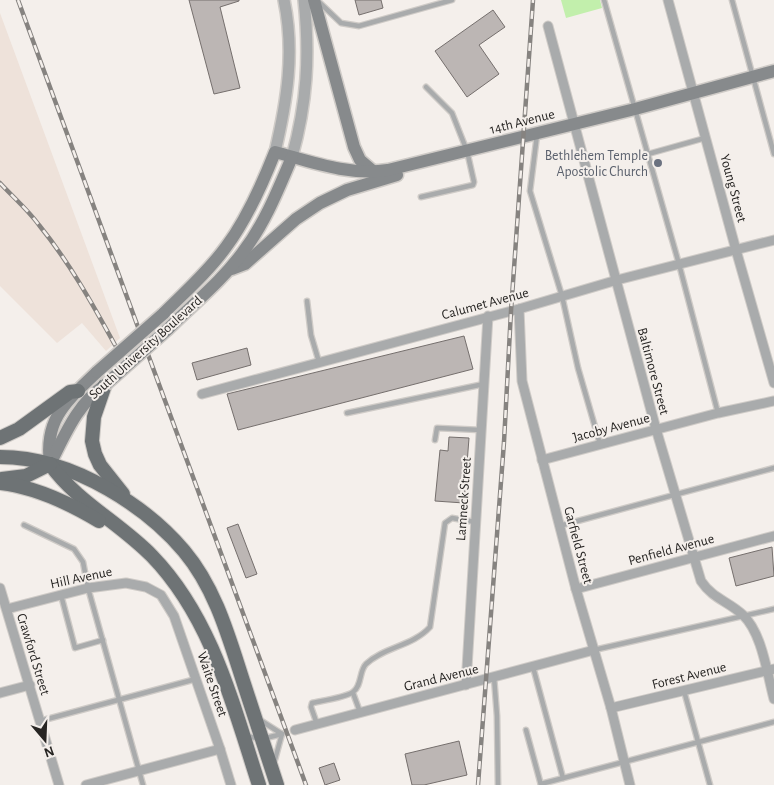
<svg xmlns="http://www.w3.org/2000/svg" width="774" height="785" font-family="'Alegreya Sans',sans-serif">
<rect width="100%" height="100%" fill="#f4efeb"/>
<polygon fill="#eee2da" points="0,13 120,338 106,351 82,323 57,343 0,286"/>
<polygon fill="#c2efac" points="561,0 600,0 602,8 566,18"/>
<g fill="#bcb6b4" stroke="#756f6d">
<polygon points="189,0 239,0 239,1 220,7 240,88 214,94"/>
<polygon points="355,0 381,0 383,8 359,15"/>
<polygon points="493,10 505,27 479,45 499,74 467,97 435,51"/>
<polygon points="464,336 473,369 238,430 227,394"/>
<polygon points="247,348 251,365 197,380 192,363"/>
<polygon points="449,437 469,438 464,503 435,501 440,450 448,451"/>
<polygon points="238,524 257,574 246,578 227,528"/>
<polygon points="772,547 774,576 736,586 729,558"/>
<polygon points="459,741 467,775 424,785 412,785 405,754"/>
<polygon points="334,763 340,780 325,785 319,768"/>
</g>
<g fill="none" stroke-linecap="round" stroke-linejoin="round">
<defs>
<g id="service">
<polyline points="604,0 679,264 718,413"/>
<polyline points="732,0 774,154"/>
<polyline points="318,1 341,23 359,26 452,0"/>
<polyline points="537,135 530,191 562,296 578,368 600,444"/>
<polyline points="648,154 705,138"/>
<polyline points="421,197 473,185 474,182 467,151 452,113 426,87"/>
<polyline points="307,301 311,335 319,362"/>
<polyline points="347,413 484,384"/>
<polyline points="435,440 437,428 481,430"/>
<polyline points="24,525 74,549 83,562 88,588 143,785"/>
<polyline points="559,526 774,468"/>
<polyline points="61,595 75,648 103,640"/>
<polyline points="594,650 774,609"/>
<polyline points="533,667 563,778"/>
<polyline points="494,677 497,716 498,785"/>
<polyline points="684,691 710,785"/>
<polyline points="353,693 360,712"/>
<polyline points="260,720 282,734"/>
<polyline points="40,721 196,679"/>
<path d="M317 724 311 707 312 703C321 701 347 697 353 692 362 686 359 671 366 664 384 647 413 646 430 627L445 523 452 518 475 522"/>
<polyline points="526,730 541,785"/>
<polyline points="246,736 262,739 282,734"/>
<polyline points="274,763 282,734"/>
<polyline points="541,784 774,722"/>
</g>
<g id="minor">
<polyline points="668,0 736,250 774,383"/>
<path d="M548 26 656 429 701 581C713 599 728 601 743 615 762 633 767 673 774 699"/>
<polyline points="519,309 522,381 576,589 611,708 630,785"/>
<polyline points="202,394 519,309 617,280 774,240"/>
<polyline points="542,460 718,413 774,401"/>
<polyline points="0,588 59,785"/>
<polyline points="576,589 774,536"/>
<polyline points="7,609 88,588 126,583 146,587 161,595 174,616 220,749 231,785"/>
<polyline points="466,685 488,316"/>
<polyline points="0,693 30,685"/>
<polyline points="611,708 774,669"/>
<polyline points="295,730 594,650"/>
<polyline points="86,785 220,749"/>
</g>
<g id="tertiary">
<path d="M275 152C287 101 295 52 284 0"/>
<path d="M292 157C307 103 310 56 304 0"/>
</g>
<g id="secondary">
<polyline points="314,0 354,147 360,160 374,172"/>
<polyline points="232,269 245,264 296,219 320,203 347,190 397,175"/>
<path d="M163 314C184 293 208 272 226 247 247 219 262 185 275 152 312 162 349 176 388 170L635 109 774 71"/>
<path d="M168 329C193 304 222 281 243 252 265 223 278 190 292 157"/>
<path d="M50 464C44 418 67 401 97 372"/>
<path d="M50 464C65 435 77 404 105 385"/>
</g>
<g id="primary">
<polyline points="105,385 94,417 92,441 95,454 100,465 123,494"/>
<polyline points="0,438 19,429 70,392 78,391"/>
<path d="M0 457C38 457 75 470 108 489 136 505 163 526 184 551 216 589 229 638 244 684 255 718 266 751 277 785"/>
<path d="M50 464C77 502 120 523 152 556 212 618 233 705 259 785"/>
<polyline points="2,479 26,476 50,464"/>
<path d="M0 483C36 487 69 503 99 521"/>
</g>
</defs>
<use href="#service" stroke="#cfcbc7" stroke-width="7"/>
<use href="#minor" stroke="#cfcbc7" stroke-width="11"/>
<use href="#tertiary" stroke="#cfcbc7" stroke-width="14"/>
<use href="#secondary" stroke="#cfcbc7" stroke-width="15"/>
<use href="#primary" stroke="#cfcbc7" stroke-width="16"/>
<use href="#service" stroke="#a9abac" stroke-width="4.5"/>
<use href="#minor" stroke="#a9abac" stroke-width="9"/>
<use href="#tertiary" stroke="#a9abac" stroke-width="11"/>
<use href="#secondary" stroke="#878a8c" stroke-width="12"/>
<use href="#primary" stroke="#6e7375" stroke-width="14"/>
<defs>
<g id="rail">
<polyline points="18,0 306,785"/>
<path d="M0 183C13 197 28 210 39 225 69 262 92 303 115 345"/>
<polyline points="478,785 504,442 511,311 533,0"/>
</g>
</defs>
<use href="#rail" stroke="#868380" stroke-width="4.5"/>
<use href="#rail" stroke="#f4efeb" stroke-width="2.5" stroke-dasharray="8" stroke-linecap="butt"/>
<defs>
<g id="secondary-bridge">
<polyline points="97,372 163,314"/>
<polyline points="105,385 168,329"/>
</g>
</defs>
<use href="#secondary-bridge" stroke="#cfcbc7" stroke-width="15" stroke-linecap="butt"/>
<use href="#secondary-bridge" stroke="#878a8c" stroke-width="12"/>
</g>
<circle fill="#6b7280" stroke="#f4efeb" stroke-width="2" cx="658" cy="163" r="5"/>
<g text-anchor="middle" stroke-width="4" stroke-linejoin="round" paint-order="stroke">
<g font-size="14" fill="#272523" stroke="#f4efeb">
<text transform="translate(522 121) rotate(-14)" y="5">14th Avenue</text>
<text transform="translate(734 188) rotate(75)" y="5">Young Street</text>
<text transform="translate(485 303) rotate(-15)" y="5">Calumet Avenue</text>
<text transform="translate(145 347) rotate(-42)" y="5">South University Boulevard</text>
<text transform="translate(654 371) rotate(75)" y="5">Baltimore Street</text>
<text transform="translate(611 427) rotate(-15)" y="5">Jacoby Avenue</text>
<text transform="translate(463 499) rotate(-86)" y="5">Lamneck Street</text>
<text transform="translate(579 545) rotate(75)" y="5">Garfield Street</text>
<text transform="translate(671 549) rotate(-15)" y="5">Penfield Avenue</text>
<text transform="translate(81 577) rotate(-12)" y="5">Hill Avenue</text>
<text transform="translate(34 654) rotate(73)" y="5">Crawford Street</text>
<text transform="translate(689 675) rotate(-14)" y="5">Forest Avenue</text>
<text transform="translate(441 677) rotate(-14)" y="5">Grand Avenue</text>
<text transform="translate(213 684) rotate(71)" y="5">Waite Street</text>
</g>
<g font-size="14" fill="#5b616d" stroke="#f4efeb" text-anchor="end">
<text x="648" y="160">Bethlehem Temple<tspan x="648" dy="16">Apostolic Church</tspan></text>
</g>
</g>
<g transform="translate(45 740) rotate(161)" stroke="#f4efeb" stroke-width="4" paint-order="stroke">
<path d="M0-4L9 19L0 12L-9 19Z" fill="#272523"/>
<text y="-8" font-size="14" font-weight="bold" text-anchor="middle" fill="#272523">N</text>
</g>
</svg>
